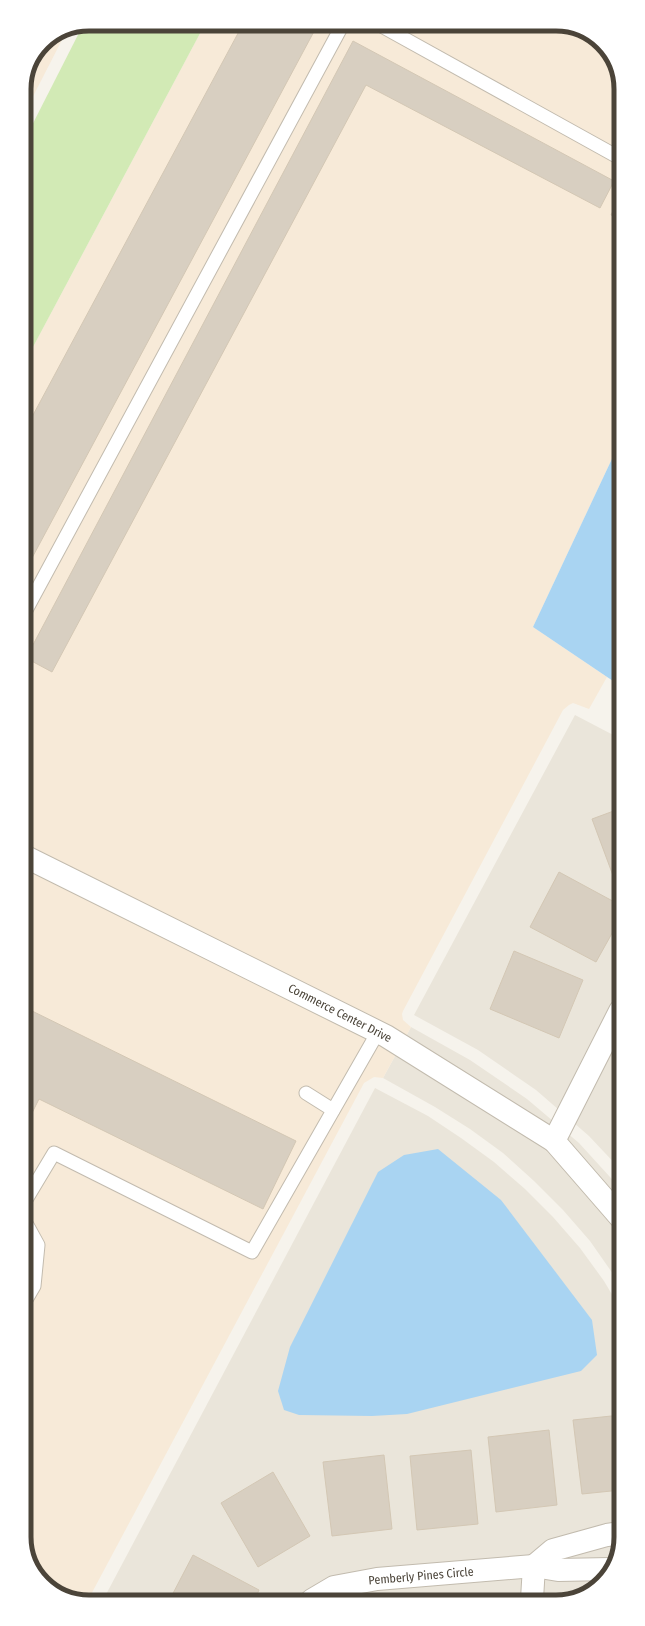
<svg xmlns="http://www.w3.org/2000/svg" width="645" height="1626" font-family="'Fira Sans Condensed',sans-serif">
<rect width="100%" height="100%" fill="#f6f3ec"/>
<g fill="#eae5da">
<polygon points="575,715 619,738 620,1169 589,1136 536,1090 478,1050 414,1015"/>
<polygon points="411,1027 470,1060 527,1099 579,1143 620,1188 620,1284 590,1241 563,1210 534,1181 503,1153 470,1129 435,1107 383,1078"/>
<polygon points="375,1088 428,1116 461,1138 494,1162 525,1189 553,1217 580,1248 604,1281 620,1308 621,1537 608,1576 576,1599 102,1602"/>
</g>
<g fill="#f7ead8">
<polygon points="205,24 560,24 596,38 618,69 618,446 533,627 607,677 589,709 573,703 569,705 563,710 403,1011 402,1014 403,1020 411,1027 383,1078 374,1077 364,1083 87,1602 85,1602 49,1588 27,1557 25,362"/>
<polygon points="65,34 24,114 24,85 43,43"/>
</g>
<polygon fill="#d2eab5" points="89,24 205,24 25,362 24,141 82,27"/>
<g fill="#a9d4f2">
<polygon points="618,446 619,685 533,627"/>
<polygon points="438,1149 501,1200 592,1320 597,1355 581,1371 407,1414 372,1416 299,1415 284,1410 278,1391 290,1347 378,1172 404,1155"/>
</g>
<g fill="#d8cfc1" stroke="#d3c7b4">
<polygon points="243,24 318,24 25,571 25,430"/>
<polygon points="353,41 614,181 600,208 366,85 52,672 26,658"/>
<polygon points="618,201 618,218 611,215"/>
<polygon points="619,809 619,888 618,889 592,819"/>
<polygon points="559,872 620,905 620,919 596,962 530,927"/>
<polygon points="514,951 583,980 559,1038 490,1009"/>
<polygon points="26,1008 296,1141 263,1209 39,1099 26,1125"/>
<polygon points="620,1100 620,1110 616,1108"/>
<polygon points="621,1415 621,1490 582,1494 573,1420"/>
<polygon points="549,1430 557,1505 496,1512 488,1437"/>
<polygon points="471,1450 478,1524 417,1530 410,1456"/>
<polygon points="384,1455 392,1529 332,1536 323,1462"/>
<polygon points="273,1472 310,1536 258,1567 221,1503"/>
<polygon points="193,1555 259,1590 254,1601 169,1601"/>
</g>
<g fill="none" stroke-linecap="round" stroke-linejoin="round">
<defs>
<g id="service">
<polyline points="378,24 618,157"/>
<polyline points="25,612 343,24"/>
<polyline points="306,1093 333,1110"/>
<polyline points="27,1198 54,1153 252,1252 378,1032"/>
<polyline points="27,1225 38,1245 34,1286 27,1298"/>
</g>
<g id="minor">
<polyline points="26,857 386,1036 554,1141 620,1217"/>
<polyline points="554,1141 620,1011"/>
<polyline points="532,1599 534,1566 553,1550 607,1535 621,1533"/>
<polyline points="312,1600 334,1587 377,1579 534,1566 558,1570 610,1569"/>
</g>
</defs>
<use href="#service" stroke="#c2bbae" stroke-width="15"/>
<use href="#minor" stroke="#c2bbae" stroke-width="24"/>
<use href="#service" stroke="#fff" stroke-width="13"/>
<use href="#minor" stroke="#fff" stroke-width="22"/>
</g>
<g text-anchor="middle" stroke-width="4" stroke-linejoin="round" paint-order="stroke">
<g font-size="12" fill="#4b4439" stroke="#fff">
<text transform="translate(340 1013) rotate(27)" y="4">Commerce Center Drive</text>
<text transform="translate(421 1576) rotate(-5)" y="4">Pemberly Pines Circle</text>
</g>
</g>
<path d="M0 0H645V1626H0ZM89 31H556A58 58 0 0 1 614 89V1537A58 58 0 0 1 556 1595H89A58 58 0 0 1 31 1537V89A58 58 0 0 1 89 31Z" fill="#fff" fill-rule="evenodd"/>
<path fill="none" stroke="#4b4439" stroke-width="5" d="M89 31H556A58 58 0 0 1 614 89V1537A58 58 0 0 1 556 1595H89A58 58 0 0 1 31 1537V89A58 58 0 0 1 89 31Z"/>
</svg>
